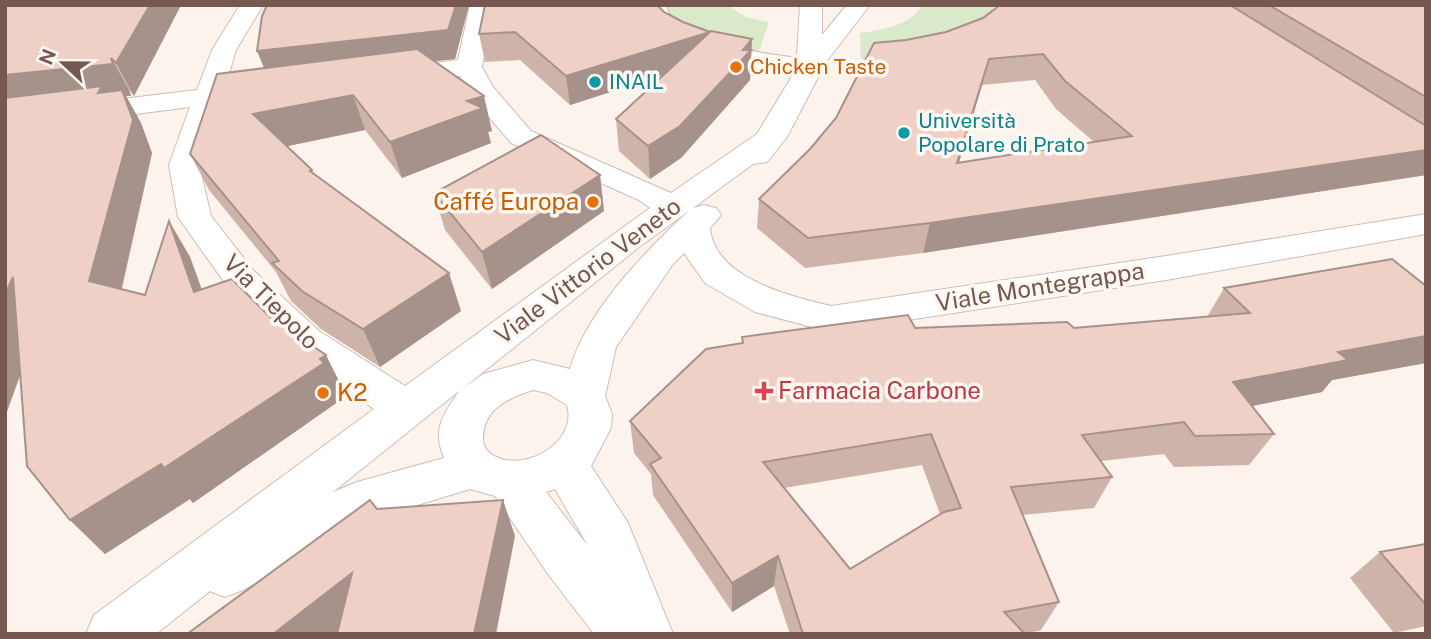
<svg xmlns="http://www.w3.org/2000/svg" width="1431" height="639" font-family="'Public Sans',sans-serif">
<rect width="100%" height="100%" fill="#fbf3ec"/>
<g fill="#dbe9cb">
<polygon points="660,5 727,5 746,17 769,22 759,52 731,48 686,31"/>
<path d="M923 5H995L988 22 893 60 861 61 860 33C883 30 909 26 923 5Z"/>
</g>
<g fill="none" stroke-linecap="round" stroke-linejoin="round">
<defs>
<path id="minor" d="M240 5H263L236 50 225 87 241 88 245 94 241 100 219 104 199 165 211 216 253 270 319 331 405 386 650 208 639 200 511 143 471 96 460 76 395 83 386 81 382 75 386 69 458 60 470 5H492L482 67 493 87 531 131 671 193 757 134 794 73C747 66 659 58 643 5H665C680 46 759 52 797 58L800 5H822V35L847 5H870L826 62 787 137 767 162 753 164 693 208 704 205 716 208 721 215 710 228C715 279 790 296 831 306L1166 256 1426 214V234L1166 280 831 332 755 312 705 283 684 253 673 264 616 347 605 396 612 414 611 428 591 466 628 523 673 634H594L548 574 495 496 470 489 371 519 243 590 225 597 210 591 156 634H86L94 615 374 409 291 351 227 286 178 217 169 165 190 107 5 131V113L197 90 212 50ZM690 210C646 250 586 312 570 369L533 360 483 374 462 389 638 248ZM533 390 547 393 567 405C578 441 529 470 499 458 490 455 483 448 483 439 483 409 508 398 533 390ZM459 391C443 415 432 429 444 458L357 482 333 492ZM555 489 588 546 546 492Z"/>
</defs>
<use href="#minor" stroke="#d0bdb4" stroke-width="2"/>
<use href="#minor" fill="#fff" fill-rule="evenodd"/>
</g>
<g fill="#ceb3aa" fill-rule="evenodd">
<polygon points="5,5 181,5 134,96 129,90 131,96 126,96 141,123 152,153 122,289 145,295 169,221 190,257 202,290 344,391 340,394 342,399 193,503 190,499 105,554 70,520 20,376 5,417"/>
<polygon points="267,5 469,5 455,59 434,61 492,131 488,132 491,143 402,178 365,130 287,146 314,173 461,311 380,367 321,329 291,301 276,272 209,190 190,154 264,68"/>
<path d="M1000 5H1426V175L923 253 805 268 757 228 759 199 810 149 906 40 946 32 983 18ZM1035 80 1056 109 1094 142 959 163 982 85Z"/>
<polygon points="664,12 683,22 710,31 752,39 750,80 681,158 650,179 619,151 616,119 663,75 570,105 520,60 485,62 479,34"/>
<polygon points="600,175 604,211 492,289 445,230 434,193"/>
<path d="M1426 286V363L1332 380 1322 392 1252 406 1274 434 1249 465 1174 467 1164 454 1101 461 1112 477 1094 508 1022 515 1059 602 1041 630 1025 634H790L774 586 732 612 653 495 651 474 634 453 630 421 742 343V337L915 328H1074L1207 317 1224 288ZM922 465 940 514 850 569 784 488Z"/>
<polygon points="1426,544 1426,626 1394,633 1350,578 1380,552"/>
</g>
<g fill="#a7928b">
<polygon points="150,5 181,5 134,96 116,63"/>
<polygon points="456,5 469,5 455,59 269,80 257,51"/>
<polygon points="710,32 710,60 570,105 566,76"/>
<polygon points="752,39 750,80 681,158 650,179 648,146"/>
<polygon points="111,58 129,90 131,96 126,96 141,123 152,153 115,317 89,281 5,110 5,75"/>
<polygon points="989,59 982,85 950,192 957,163"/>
<polygon points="353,95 365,130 269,150 253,114"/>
<polygon points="484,96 492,131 488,132 491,143 402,178 390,142 467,101"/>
<polygon points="1426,150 1426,175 923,253 930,223"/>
<polygon points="600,175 604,211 492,289 482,252"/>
<polygon points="169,221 190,257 216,329 194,292"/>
<polygon points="449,273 461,311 380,367 363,329"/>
<polygon points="13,277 42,313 5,417 5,295"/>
<polygon points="1426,336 1426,363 1332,380 1322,392 1211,414 1233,382 1338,352"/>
<polygon points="326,355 344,391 340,394 342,399 193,503 164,468"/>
<polygon points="161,464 190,499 105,554 70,520"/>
<polygon points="503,500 515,536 496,634 474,634"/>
<polygon points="778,556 774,586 732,612 732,583"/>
<polygon points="352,573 342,634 273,634"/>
</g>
<g fill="#efd0c6" stroke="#a7928b" stroke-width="2" fill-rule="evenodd">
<polygon points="5,5 150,5 116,63 111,58 113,64 5,75"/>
<polygon points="267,5 456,5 448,30 257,51 262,16"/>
<polygon points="485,5 657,5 664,12 683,22 710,32 566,76 515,32 479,34"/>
<path d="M1000 5H1230L1426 126V150L930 223 808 238 759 199 810 149 836 118 874 43 906 40 946 32 983 18ZM1043 54 1065 81 1132 136 957 163 989 59Z"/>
<polygon points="1269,5 1426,5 1426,97"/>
<polygon points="711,31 752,39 743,50 751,50 680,126 648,146 616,119"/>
<polygon points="417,49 484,96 467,101 483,108 390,142 353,95 253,114 312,170 310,171 449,273 363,329 302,291 272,263 279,261 190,154 217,74"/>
<polygon points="102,86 98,93 122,90 133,120 89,281 145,295 169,221 194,292 232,279 270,317 326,355 320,359 324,363 164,468 161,464 70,520 27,466 13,277 5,295 5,98"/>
<polygon points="541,135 600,175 482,252 434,193"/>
<path d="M1392 259 1426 286V336L1338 352 1348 360 1233 382 1274 434 1195 436 1184 422 1082 435 1112 477 1011 487 1059 602 1004 612 1025 634H803L778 556 732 583 650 464 661 458 630 421 706 349 743 343 742 337 908 315 915 328 1067 322 1074 328 1250 313 1224 288ZM931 434 961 508 944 512 850 569 763 462Z"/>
<polygon points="370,500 377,509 503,500 474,634 337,634 352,573 273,634 187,634"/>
<polygon points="1426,544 1426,605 1380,552"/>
</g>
<g fill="#e8710a" stroke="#fef8f3" stroke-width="2.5">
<circle cx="736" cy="67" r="7"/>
<circle cx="593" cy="202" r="7"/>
<circle cx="323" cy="393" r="7"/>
</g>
<g fill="#0f9aa8" stroke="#fef8f3" stroke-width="2.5">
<circle cx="595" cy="82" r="7"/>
<circle cx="904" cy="133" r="7"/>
</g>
<path fill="#e0444e" stroke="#fef8f3" stroke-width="2.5" d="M760.5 380.5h7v7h7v7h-7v7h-7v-7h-7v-7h7z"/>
<g text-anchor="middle" stroke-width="7" stroke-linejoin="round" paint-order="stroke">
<g font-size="21" fill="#c56008" stroke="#fef8f3" text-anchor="start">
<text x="750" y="74">Chicken Taste</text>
</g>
<g font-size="21" fill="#0d838f" stroke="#fef8f3" text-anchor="start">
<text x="609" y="89">INAIL</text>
<text x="918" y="128">Università<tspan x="918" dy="24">Popolare di Prato</tspan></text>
</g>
<g font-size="24" fill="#c56008" stroke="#fef8f3" text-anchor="end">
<text x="579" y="210">Caffé Europa</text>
<text x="337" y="401" text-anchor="start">K2</text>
</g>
<g font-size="24" fill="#765850" stroke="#fef8f3">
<text transform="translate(588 271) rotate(-37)" y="8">Viale Vittorio Veneto</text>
<text transform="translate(1040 287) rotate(-9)" y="8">Viale Montegrappa</text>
<text transform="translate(271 302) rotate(45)" y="8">Via Tiepolo</text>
</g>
<g font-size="24" fill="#be3a42" stroke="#fef8f3" text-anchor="start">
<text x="778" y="399">Farmacia Carbone</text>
</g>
</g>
<rect width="1431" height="639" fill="none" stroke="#765850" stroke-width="14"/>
<g transform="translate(63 63) rotate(292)" stroke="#fef8f3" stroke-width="5" paint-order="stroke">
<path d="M0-5L12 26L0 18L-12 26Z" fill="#765850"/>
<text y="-10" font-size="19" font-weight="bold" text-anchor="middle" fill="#765850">N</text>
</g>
</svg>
